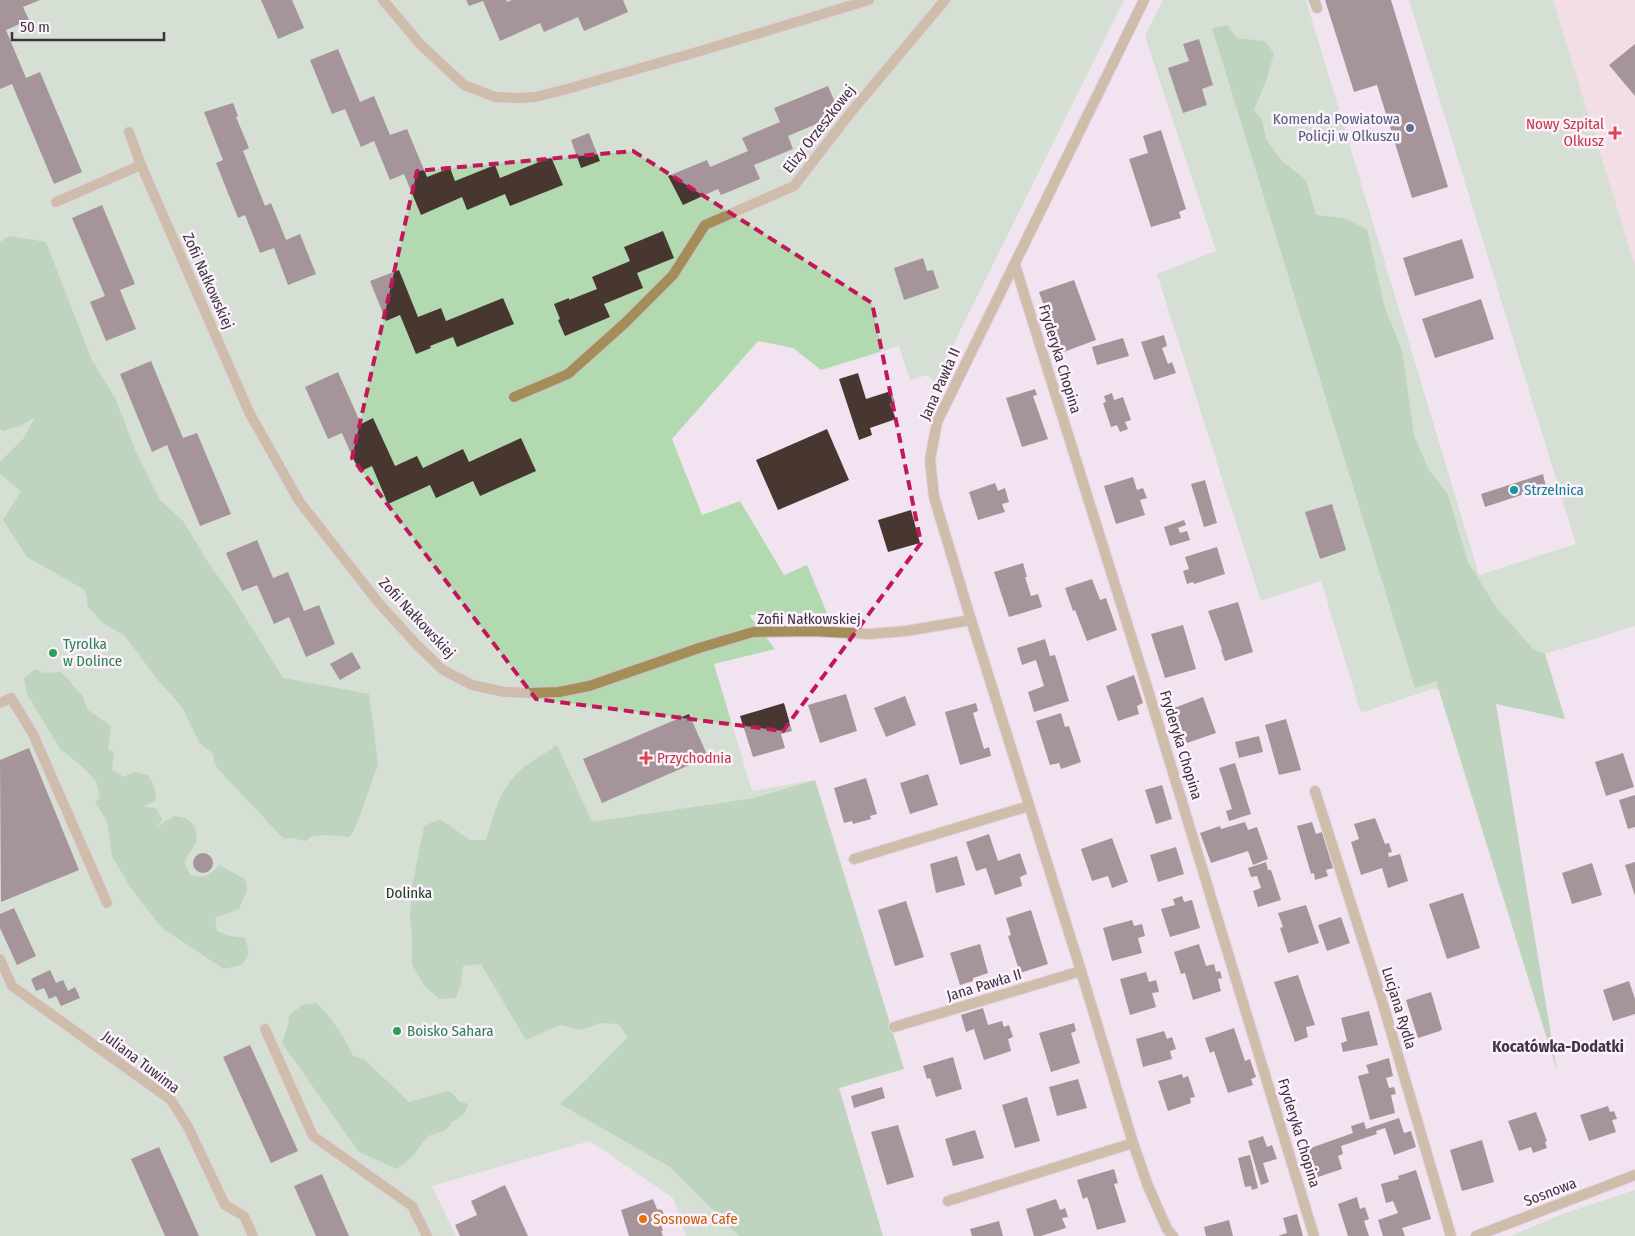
<svg xmlns="http://www.w3.org/2000/svg" width="1635" height="1236" font-family="'Fira Sans Condensed',sans-serif">
<rect width="100%" height="100%" fill="#f2e3f1"/>
<polygon fill="#f2d7d6" points="1553,0 1635,0 1635,266"/>
<g fill="#b3d9b1">
<polygon points="0,0 1124,0 960,331 936,384 928,375 910,380 899,346 821,370 793,348 758,341 672,439 702,515 740,501 784,575 807,565 827,613 749,615 775,649 714,664 752,791 815,780 904,1069 839,1088 882,1236 686,1236 673,1198 590,1141 432,1186 456,1236 0,1236"/>
<polygon points="1163,0 1306,0 1479,575 1576,544 1409,0 1553,0 1635,266 1635,626 1545,654 1565,719 1432,689 1361,713 1321,581 1261,601 1157,274 1216,251 1145,36"/>
<polygon points="1635,1190 1635,1236 1511,1236 1565,1213"/>
</g>
<g fill="#81c080">
<polygon points="1227,25 1237,38 1264,41 1274,53 1266,81 1254,110 1262,119 1266,139 1281,160 1306,180 1316,215 1343,218 1367,229 1384,305 1402,351 1414,436 1429,470 1448,495 1468,562 1496,607 1533,649 1545,654 1565,719 1496,704 1557,1071 1436,681 1415,688 1212,28"/>
<polygon points="9,236 46,242 91,358 116,400 136,452 152,485 161,501 183,521 209,564 232,596 283,678 369,694 378,764 358,821 350,837 327,835 312,836 306,841 291,838 284,839 218,769 214,762 213,754 199,742 182,707 157,679 125,636 103,623 88,607 85,590 27,557 3,520 21,491 0,474 0,462 24,438 35,417 20,426 3,431 0,428 0,242"/>
<path d="M35 669 44 673 61 672 82 695 88 710 111 726 108 749 114 752 112 770 124 777 134 772 148 775 154 786 156 800 143 807 156 808 162 819 157 827 174 816 186 818 195 826 197 840 184 863 190 875C205 878 209 877 219 865L245 879 247 890 239 909 215 918 217 931 230 936 245 938 249 952 243 964 224 969 162 928 130 887 112 856 107 821 95 802 100 798 96 781 83 767 60 749 27 694 24 678Z"/>
<path d="M557 745 592 822 754 798 815 780 904 1069 839 1088 883 1236H739L670 1167 560 1104 586 1080 628 1037 618 1024 600 1023 581 1030 560 1025 526 1040 481 964 463 966 461 983 456 998 439 999 424 985 412 964V936L410 914 412 887 424 826 440 819 470 840H486C493 817 498 794 515 775 526 764 544 755 557 745Z"/>
<path d="M316 1003C332 1018 344 1036 353 1056L364 1059 409 1102 448 1091 452 1093 459 1101 468 1104 465 1113 451 1123 450 1126 444 1131 428 1136 412 1157 397 1169 359 1152 282 1043 288 1025 289 1016 302 1005Z"/>
</g>
<g fill="#483731">
<polygon points="0,0 40,0 23,7 29,20 6,30 26,78 40,72 82,172 54,184 12,84 0,89"/>
<polygon points="261,0 292,0 304,28 278,39"/>
<polygon points="466,0 506,0 507,2 512,0 623,0 628,12 584,31 578,17 544,32 540,23 500,41 483,1 469,6"/>
<polygon points="1325,0 1391,0 1448,187 1412,198 1377,85 1354,92"/>
<polygon points="1199,39 1213,85 1202,89 1207,105 1183,113 1168,68 1189,61 1183,44"/>
<polygon points="1635,44 1635,96 1609,65"/>
<polygon points="338,49 360,102 374,96 390,135 407,129 427,177 450,168 455,181 495,165 500,178 551,157 563,185 510,206 505,194 467,210 462,197 421,215 404,174 390,180 374,141 361,147 345,109 332,114 310,60"/>
<polygon points="828,86 840,114 788,136 793,149 754,165 760,179 721,195 718,189 683,205 668,176 707,160 710,167 748,151 742,138 780,122 774,108"/>
<polygon points="233,103 238,116 236,117 249,148 243,151 265,206 271,203 286,240 300,234 316,274 288,285 274,248 260,253 245,215 238,218 216,163 223,160 204,112"/>
<polygon points="1161,130 1186,209 1179,212 1181,218 1151,227 1129,159 1148,153 1143,136"/>
<polygon points="589,133 600,161 581,168 571,140"/>
<polygon points="102,205 135,284 120,290 136,329 106,341 90,302 105,296 72,218"/>
<polygon points="663,231 674,258 637,273 643,288 604,304 610,317 565,336 558,320 560,319 554,304 569,298 569,300 597,289 592,277 630,261 624,247"/>
<polygon points="1462,239 1474,278 1415,296 1403,258"/>
<polygon points="923,258 927,271 933,270 939,288 904,300 894,268"/>
<polygon points="399,270 418,317 441,308 446,321 503,298 514,324 457,347 453,337 430,346 431,348 416,354 400,315 386,321 370,281"/>
<polygon points="1074,280 1096,340 1061,353 1039,292"/>
<polygon points="1481,299 1494,339 1435,358 1422,319"/>
<polygon points="1164,335 1167,346 1162,348 1168,364 1172,362 1176,373 1154,380 1141,342"/>
<polygon points="1123,338 1129,356 1097,365 1092,347"/>
<polygon points="151,361 183,438 197,433 231,514 200,526 167,445 152,452 120,374"/>
<polygon points="338,372 361,424 373,418 395,466 417,456 423,468 463,449 469,462 521,438 536,471 480,496 473,481 436,498 430,485 388,504 372,466 359,472 342,433 328,439 305,387"/>
<polygon points="858,373 866,399 891,391 895,402 890,404 896,419 870,428 872,435 859,440 839,379"/>
<polygon points="1035,389 1037,395 1033,396 1048,439 1022,447 1006,398"/>
<polygon points="1112,393 1114,400 1123,397 1131,420 1125,422 1128,429 1120,432 1117,425 1111,427 1103,403 1106,402 1104,396"/>
<polygon points="827,429 849,480 778,510 756,460"/>
<polygon points="1543,474 1546,487 1485,507 1481,494"/>
<polygon points="1133,477 1137,490 1143,488 1147,498 1140,500 1145,515 1116,524 1104,486"/>
<polygon points="1205,480 1217,523 1204,527 1191,484"/>
<polygon points="995,483 998,491 1005,488 1009,502 1002,504 1005,512 978,520 969,492"/>
<polygon points="1332,504 1346,550 1320,559 1305,512"/>
<polygon points="911,510 920,543 888,552 878,520"/>
<polygon points="1184,520 1186,525 1178,528 1180,533 1187,531 1190,540 1170,546 1164,527"/>
<polygon points="257,540 273,578 288,572 304,611 319,605 335,644 306,657 289,617 274,624 257,585 242,591 226,553"/>
<polygon points="1217,547 1225,574 1194,584 1193,582 1187,584 1183,571 1189,569 1185,557"/>
<polygon points="1023,563 1027,577 1025,577 1031,596 1038,594 1042,607 1009,617 994,572"/>
<polygon points="1092,579 1100,600 1106,598 1117,630 1087,641 1075,610 1073,611 1065,588"/>
<polygon points="1238,602 1253,652 1225,661 1221,650 1222,649 1208,611"/>
<polygon points="1183,625 1196,669 1165,678 1151,634"/>
<polygon points="1045,639 1050,656 1055,655 1069,701 1034,712 1028,692 1044,686 1036,660 1022,665 1017,648"/>
<polygon points="352,652 361,668 340,680 330,664"/>
<polygon points="1134,675 1143,703 1137,706 1139,714 1118,721 1106,686"/>
<polygon points="846,694 857,731 820,743 808,705"/>
<polygon points="905,696 916,725 886,737 874,708"/>
<polygon points="1203,697 1216,733 1187,743 1174,708"/>
<polygon points="784,703 792,731 781,734 785,748 753,757 740,716"/>
<polygon points="976,703 978,711 973,713 984,749 989,747 991,756 960,765 945,712"/>
<polygon points="1061,713 1065,727 1069,726 1081,762 1061,769 1059,763 1050,765 1036,721"/>
<polygon points="689,714 708,757 602,803 583,759"/>
<polygon points="1286,719 1301,770 1279,775 1265,725"/>
<polygon points="1259,736 1263,752 1239,758 1235,742"/>
<polygon points="29,748 79,870 1,902 0,760"/>
<polygon points="1623,753 1634,787 1606,796 1595,762"/>
<polygon points="1235,763 1251,814 1229,821 1226,811 1232,809 1219,768"/>
<polygon points="928,774 938,805 910,814 900,783"/>
<polygon points="866,778 877,814 870,816 871,819 853,824 852,821 844,823 834,788"/>
<polygon points="1162,785 1172,819 1156,824 1145,790"/>
<polygon points="1635,795 1635,827 1628,829 1619,800"/>
<polygon points="1375,818 1385,844 1389,843 1392,852 1388,853 1389,857 1400,854 1408,881 1388,888 1382,868 1361,875 1351,842 1359,839 1354,824"/>
<polygon points="1245,822 1248,830 1257,827 1268,859 1253,865 1248,851 1211,863 1200,833 1220,826 1221,829"/>
<polygon points="1312,822 1316,834 1322,832 1333,868 1326,870 1328,876 1315,880 1314,873 1311,874 1297,826"/>
<polygon points="989,834 998,861 1020,853 1027,874 1020,877 1022,886 995,895 986,868 976,871 966,842"/>
<polygon points="1112,838 1128,882 1112,888 1108,876 1092,881 1081,849"/>
<polygon points="1176,847 1184,874 1158,882 1150,855"/>
<circle cx="203" cy="863" r="10"/>
<polygon points="957,856 965,885 936,893 930,864"/>
<polygon points="1266,862 1268,870 1271,870 1281,900 1258,907 1253,891 1261,888 1257,876 1251,877 1248,868"/>
<polygon points="1635,862 1635,896 1625,865"/>
<polygon points="1592,863 1602,895 1572,904 1562,873"/>
<polygon points="1463,893 1480,948 1447,959 1429,904"/>
<polygon points="1182,896 1184,902 1192,900 1200,928 1170,937 1161,909 1175,905 1173,899"/>
<polygon points="906,901 924,957 895,966 878,910"/>
<polygon points="1306,905 1319,943 1288,953 1280,928 1283,927 1278,913"/>
<polygon points="14,908 36,956 17,965 0,928 0,914"/>
<polygon points="1031,910 1048,964 1020,973 1008,936 1011,935 1006,918"/>
<polygon points="1341,917 1350,943 1327,951 1318,925"/>
<polygon points="1132,920 1134,926 1142,924 1145,936 1138,938 1142,953 1112,961 1103,928"/>
<polygon points="980,944 988,973 973,978 973,981 960,985 950,953"/>
<polygon points="1199,944 1206,966 1214,964 1216,972 1220,971 1222,978 1218,979 1221,991 1193,1000 1185,973 1181,974 1174,952"/>
<polygon points="50,970 56,983 63,980 68,991 75,987 80,998 61,1006 56,996 49,999 44,988 36,991 31,979"/>
<polygon points="1146,972 1149,982 1156,980 1159,992 1152,993 1156,1007 1130,1015 1120,979"/>
<polygon points="1298,975 1315,1025 1306,1027 1308,1037 1295,1042 1274,982"/>
<polygon points="1629,981 1635,999 1635,1014 1613,1021 1603,990"/>
<polygon points="1431,992 1442,1029 1440,1031 1418,1038 1406,1000"/>
<polygon points="983,1008 988,1025 1002,1021 1004,1027 1009,1025 1013,1037 1008,1039 1011,1051 984,1060 974,1029 966,1032 961,1015"/>
<polygon points="1369,1011 1378,1045 1343,1052 1341,1043 1347,1041 1341,1018"/>
<polygon points="1074,1023 1076,1031 1071,1033 1080,1063 1051,1072 1039,1033"/>
<polygon points="1234,1028 1245,1061 1250,1059 1256,1077 1251,1079 1253,1085 1228,1093 1214,1051 1210,1053 1205,1038"/>
<polygon points="1164,1031 1167,1039 1172,1037 1176,1049 1170,1051 1172,1059 1143,1067 1136,1039"/>
<polygon points="250,1045 298,1151 271,1163 223,1057"/>
<polygon points="953,1057 962,1089 936,1097 930,1078 927,1079 923,1066"/>
<polygon points="1389,1058 1393,1076 1386,1078 1389,1088 1394,1087 1396,1094 1391,1095 1395,1113 1370,1120 1358,1076 1369,1073 1366,1065"/>
<polygon points="1182,1074 1183,1078 1188,1076 1195,1097 1190,1098 1191,1103 1168,1111 1158,1081"/>
<polygon points="1078,1079 1087,1108 1057,1116 1049,1087"/>
<polygon points="882,1087 885,1098 854,1108 851,1096"/>
<polygon points="1027,1097 1040,1141 1015,1148 1002,1105"/>
<polygon points="1608,1106 1610,1112 1614,1111 1617,1119 1612,1120 1616,1132 1589,1141 1580,1115"/>
<polygon points="1536,1112 1547,1141 1545,1142 1547,1148 1533,1153 1531,1147 1519,1151 1508,1121"/>
<polygon points="1399,1118 1404,1133 1411,1131 1416,1147 1394,1155 1385,1128 1376,1131 1377,1134 1341,1146 1343,1154 1338,1156 1342,1169 1315,1178 1305,1150 1353,1133 1351,1126 1364,1122 1366,1129"/>
<polygon points="898,1125 914,1177 887,1185 871,1132"/>
<polygon points="975,1130 984,1158 953,1166 945,1139"/>
<polygon points="1263,1136 1267,1147 1272,1145 1277,1159 1263,1163 1269,1182 1261,1185 1248,1141"/>
<polygon points="1482,1140 1494,1182 1462,1191 1450,1150"/>
<polygon points="159,1147 199,1236 165,1236 131,1159"/>
<polygon points="1250,1155 1258,1188 1252,1190 1251,1186 1245,1187 1238,1158"/>
<polygon points="1114,1169 1118,1183 1114,1184 1126,1222 1097,1230 1089,1202 1087,1197 1083,1199 1077,1180"/>
<polygon points="1416,1170 1431,1219 1402,1228 1405,1236 1383,1236 1378,1220 1398,1213 1393,1201 1386,1203 1381,1184 1399,1179 1398,1176"/>
<polygon points="322,1174 349,1236 316,1236 294,1186"/>
<polygon points="505,1185 528,1236 460,1236 455,1225 477,1215 471,1201"/>
<polygon points="1357,1197 1360,1209 1365,1207 1369,1219 1364,1221 1369,1236 1348,1236 1338,1204"/>
<polygon points="653,1199 657,1209 662,1210 665,1217 660,1222 663,1231 661,1231 663,1236 629,1236 621,1210"/>
<polygon points="1056,1199 1060,1210 1065,1208 1068,1217 1062,1218 1066,1228 1041,1236 1034,1236 1026,1209"/>
<polygon points="1297,1214 1303,1236 1278,1236 1287,1233 1283,1218"/>
<polygon points="1229,1220 1233,1236 1206,1236 1204,1227"/>
<polygon points="999,1221 1003,1236 972,1236 970,1229"/>
</g>
<g fill="none" stroke-linecap="round" stroke-linejoin="round">
<defs>
<polyline id="lane" points="1314,0 1317,8"/>
<g id="street">
<polyline points="383,0 420,44 464,85 495,97 519,98 535,97 567,89 697,52 869,0"/>
<polyline points="1144,0 937,422 930,460 934,497 971,620 1081,971 1133,1143 1148,1186 1167,1229 1173,1236"/>
<polyline points="129,132 141,165 249,412 299,501 378,602 417,645 443,670 472,685 505,692 531,693 559,692 589,686 699,648 753,632 813,631 870,634 906,631 971,620"/>
<polyline points="56,202 141,165"/>
<polyline points="1015,265 1147,687 1314,1236"/>
<polyline points="514,397 568,374 625,323 673,275 705,225 794,186 851,112 945,0"/>
<polyline points="0,703 11,698 33,734 107,903"/>
<polyline points="1315,791 1382,1001 1451,1236"/>
<polyline points="854,859 1029,806"/>
<polyline points="0,959 12,986 171,1100 188,1127 225,1205 244,1216 253,1236"/>
<polyline points="894,1027 1081,971"/>
<polyline points="265,1029 313,1136 412,1206 427,1236"/>
<polyline points="948,1201 1133,1143"/>
<polyline points="1476,1236 1635,1175"/>
</g>
</defs>
<use href="#lane" stroke="#cdc0cd" stroke-width="12"/>
<use href="#street" stroke="#cdc0cd" stroke-width="12"/>
<use href="#lane" stroke="#a38e58" stroke-width="10"/>
<use href="#street" stroke="#a38e58" stroke-width="10"/>
</g>
<path d="M0 0H1635V1236H0ZM633 151 872 303 921 543 783 731 536 699 352 458 417 171Z" fill="#f2e3f1" fill-opacity=".55" fill-rule="evenodd"/>
<path fill="none" stroke="#c2185b" stroke-width="4" stroke-dasharray="10 6" stroke-linejoin="round" d="M633 151 872 303 921 543 783 731 536 699 352 458 417 171Z"/>
<circle fill="#5c6f8a" stroke="#fdf1fd" stroke-width="2" cx="1410" cy="128" r="5"/>
<g fill="#e0444e" stroke="#fdf1fd" stroke-width="2">
<path d="M1612.5 125.5h5v5h5v5h-5v5h-5v-5h-5v-5h5z"/>
<path d="M643.5 750.5h5v5h5v5h-5v5h-5v-5h-5v-5h5z"/>
</g>
<circle fill="#0f9aa8" stroke="#fdf1fd" stroke-width="2" cx="1514" cy="490" r="5"/>
<g fill="#2e9e5b" stroke="#fdf1fd" stroke-width="2">
<circle cx="53" cy="653" r="5"/>
<circle cx="397" cy="1031" r="5"/>
</g>
<circle fill="#e8710a" stroke="#fdf1fd" stroke-width="2" cx="643" cy="1219" r="5"/>
<g text-anchor="middle" stroke-width="5" stroke-linejoin="round" paint-order="stroke">
<g font-size="15" fill="#4e5e75" stroke="#fdf1fd" text-anchor="end">
<text x="1400" y="124">Komenda Powiatowa<tspan x="1400" dy="17">Policji w Olkuszu</tspan></text>
</g>
<g font-size="15" fill="#be3a42" stroke="#fdf1fd" text-anchor="end">
<text x="1604" y="129">Nowy Szpital<tspan x="1604" dy="17">Olkusz</tspan></text>
<text x="657" y="763" text-anchor="start">Przychodnia</text>
</g>
<g font-size="15" fill="#3b353b" stroke="#fdf1fd">
<text transform="translate(819 129) rotate(-52)" y="5">Elizy Orzeszkowej</text>
<text transform="translate(208 281) rotate(66)" y="5">Zofii Nałkowskiej</text>
<text transform="translate(1060 359) rotate(73)" y="5">Fryderyka Chopina</text>
<text transform="translate(940 384) rotate(-66)" y="5">Jana Pawła II</text>
<text transform="translate(417 618) rotate(47)" y="5">Zofii Nałkowskiej</text>
<text x="809" y="624">Zofii Nałkowskiej</text>
<text transform="translate(1181 745) rotate(73)" y="5">Fryderyka Chopina</text>
<text transform="translate(984 985) rotate(-17)" y="5">Jana Pawła II</text>
<text transform="translate(1399 1008) rotate(73)" y="5">Lucjana Rydla</text>
<text transform="translate(141 1062) rotate(37)" y="5">Juliana Tuwima</text>
<text transform="translate(1299 1133) rotate(73)" y="5">Fryderyka Chopina</text>
<text transform="translate(1550 1192) rotate(-21)" y="5">Sosnowa</text>
</g>
<g font-size="15" fill="#0d838f" stroke="#fdf1fd" text-anchor="start">
<text x="1524" y="495">Strzelnica</text>
</g>
<g font-size="15" fill="#27864d" stroke="#fdf1fd" text-anchor="start">
<text x="63" y="649">Tyrolka<tspan x="63" dy="17">w Dolince</tspan></text>
<text x="407" y="1036">Boisko Sahara</text>
</g>
<g font-size="15" fill="#123e13" stroke="#fdf1fd">
<text x="409" y="898">Dolinka</text>
</g>
<g font-size="15" fill="#c56008" stroke="#fdf1fd" text-anchor="start">
<text x="653" y="1224">Sosnowa Cafe</text>
</g>
<g font-size="16" font-weight="bold" fill="#413541" stroke="#fdf1fd">
<text x="1558" y="1052">Kocatówka-Dodatki</text>
</g>
</g>
<path d="M12 32v8h152v-8" fill="none" stroke="#3b353b" stroke-width="2.5"/>
<text x="20" y="32" font-size="15" fill="#3b353b" stroke="#fdf1fd" stroke-width="4" paint-order="stroke">50 m</text>
</svg>
